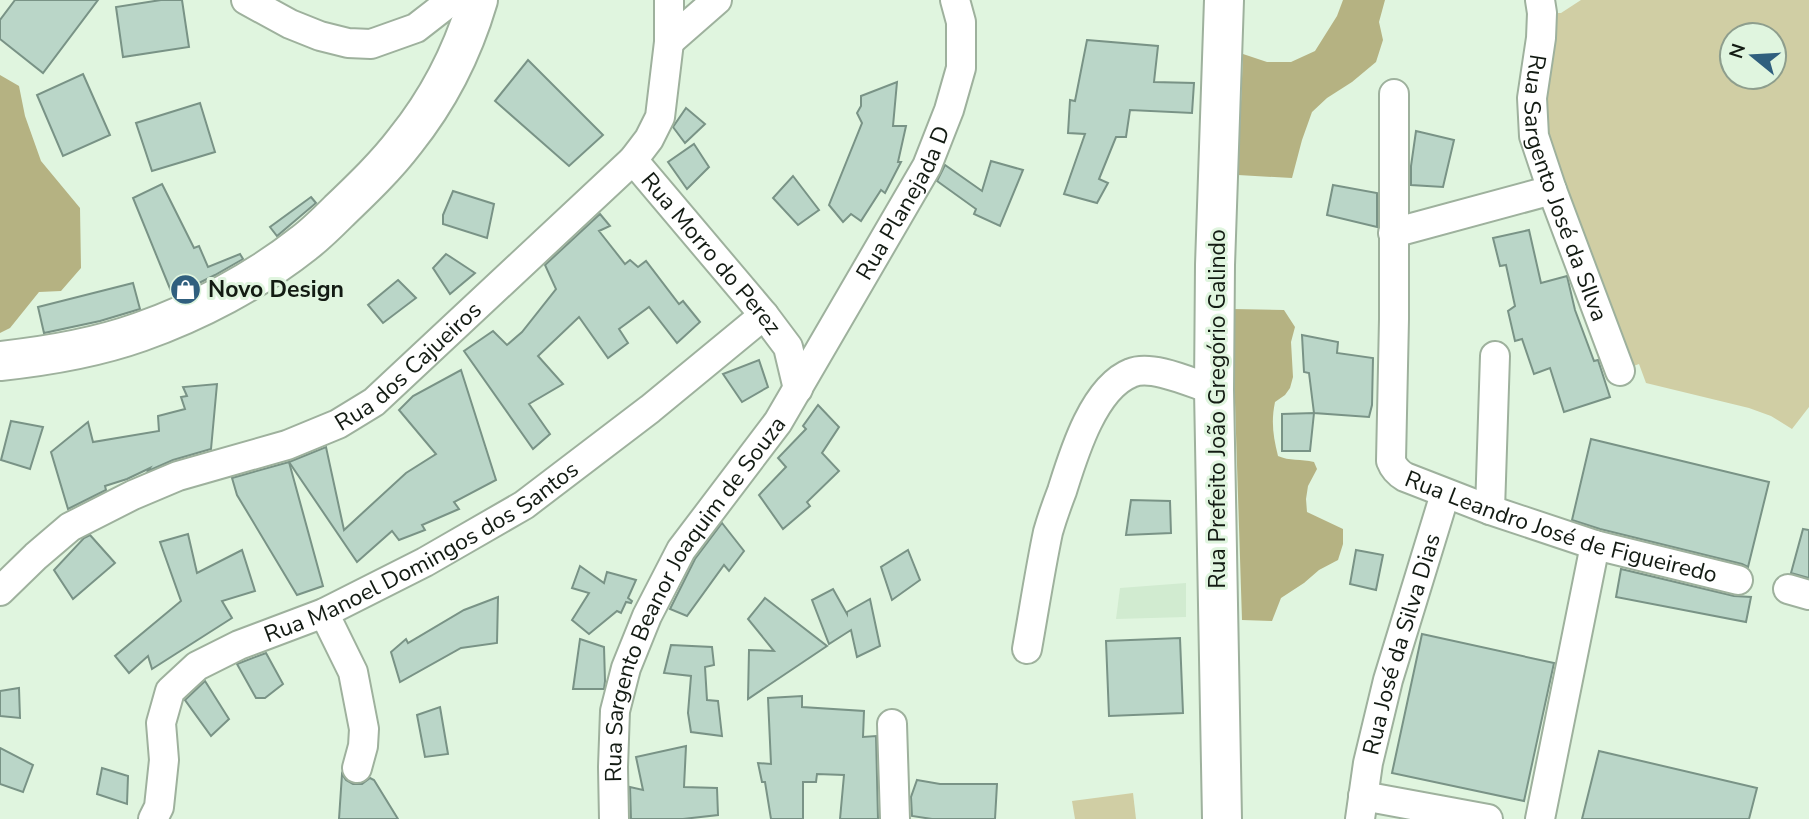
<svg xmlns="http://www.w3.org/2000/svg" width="1809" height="819" font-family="'Nunito Sans',sans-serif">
<rect width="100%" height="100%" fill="#e0f5df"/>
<polygon fill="#d1ebd0" points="1186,583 1186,617 1116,619 1120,588"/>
<g fill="#d0cea4" fill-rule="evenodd">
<path d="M1581 0H1809V407L1792 429 1771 416 1749 408 1646 383 1639 364 1620 371 1542 161V13H1561ZM1732 35H1774V77H1732Z"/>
<polygon points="1133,793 1136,819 1075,819 1072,801"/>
</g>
<g fill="#b5b282">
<polygon points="1343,0 1385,0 1379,22 1383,40 1376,62 1352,82 1327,98 1312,112 1302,140 1292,178 1238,175 1243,54 1267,62 1291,62 1315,51 1337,16"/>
<polygon points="0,75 19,86 25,116 41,161 80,208 81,268 61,291 39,292 10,328 0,333"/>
<path d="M1232 309 1284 310 1295 327 1291 342 1293 377 1290 388 1285 395 1275 402C1271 421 1273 436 1278 456 1289 461 1301 459 1314 462L1317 469 1308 486 1306 499 1307 512 1343 529V544L1338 560 1319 570 1304 583 1281 598 1272 621 1242 620Z"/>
</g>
<g fill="#bad6c8" stroke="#799386" stroke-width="2">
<polygon points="15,0 98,0 43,73 0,39 0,20"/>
<polygon points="161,0 182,0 189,47 123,57 116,7"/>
<polygon points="1087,40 1158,46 1154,82 1194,83 1192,113 1130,110 1126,137 1116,137 1099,179 1108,183 1097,203 1064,194 1085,134 1068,133 1070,100 1075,101"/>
<polygon points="528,60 603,135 569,166 495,101"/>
<polygon points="83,74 110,135 63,156 37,95"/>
<polygon points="897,82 893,126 906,126 898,162 901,162 885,193 881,190 861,221 851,214 843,222 829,205 862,123 857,113 861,106 861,96"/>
<polygon points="200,103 215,152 152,171 136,123"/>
<polygon points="686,108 705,124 685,143 673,127"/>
<polygon points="1416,131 1454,140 1443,187 1411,185 1411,166"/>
<polygon points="694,144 709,167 687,189 668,162"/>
<polygon points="991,161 1023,170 1000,226 974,214 976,209 937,181 945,165 982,191"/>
<polygon points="793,176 819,210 798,225 773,198"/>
<polygon points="162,184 194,248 199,246 208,267 240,254 243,259 215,275 173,296 133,198"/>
<polygon points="1333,185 1377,193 1377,227 1327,215"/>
<polygon points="453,191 494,204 487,238 443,224 443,215"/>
<polygon points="311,197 316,203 277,236 270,227"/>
<polygon points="600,214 610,226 599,231 625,264 630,260 638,267 646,261 679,304 683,301 700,322 677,343 649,307 619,329 628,343 608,358 579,317 538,356 563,384 529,404 550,434 533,449 464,351 493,331 507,345 522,332 556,289 545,265"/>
<polygon points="1529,230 1541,283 1567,276 1575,310 1594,361 1598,360 1610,397 1564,412 1550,368 1534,374 1522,339 1515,341 1508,311 1515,306 1506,265 1500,266 1493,238"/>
<polygon points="446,254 475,273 450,294 433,268"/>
<polygon points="398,280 416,298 383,323 368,305"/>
<polygon points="133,283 140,309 100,321 44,333 38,307"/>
<polygon points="1302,335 1338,342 1337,353 1373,358 1372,405 1369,417 1314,413 1309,373 1304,372"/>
<polygon points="759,360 768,387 742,402 723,374"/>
<polygon points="461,370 496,480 454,502 459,509 422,525 425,530 399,540 392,531 357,562 289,462 326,447 344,530 406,473 436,454 399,410 413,396"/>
<polygon points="217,384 211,449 173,460 148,471 150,468 127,479 105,486 106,490 68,509 51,452 88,422 93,442 159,431 158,416 185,409 181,397 187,396 183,387"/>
<polygon points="818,405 839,427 822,453 839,471 807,502 810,506 783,529 759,495 786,467 778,458 806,429 803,426"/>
<polygon points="1314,413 1310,451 1282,451 1282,414"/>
<polygon points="11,421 43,427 30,469 1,460"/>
<polygon points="1591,439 1769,482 1748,567 1742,564 1600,529 1572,520"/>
<polygon points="289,462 323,586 297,595 237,495 232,478"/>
<polygon points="1131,500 1170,501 1171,533 1126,535"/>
<polygon points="722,523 744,551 729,571 724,565 687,616 670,609 695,559"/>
<polygon points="1803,529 1809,530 1809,578 1791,573"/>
<polygon points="188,534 197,573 242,550 255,591 222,601 232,618 152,669 148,656 129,673 115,656 181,601 160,542"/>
<polygon points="90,535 115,563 73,599 54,570 84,538"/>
<polygon points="908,550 920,580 892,600 881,567"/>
<polygon points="1356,550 1383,555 1376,590 1350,584"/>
<polygon points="580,566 604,583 607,572 636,580 628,598 632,601 631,603 626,602 621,613 617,611 589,634 572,620 589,593 572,588"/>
<polygon points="1621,569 1734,596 1751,597 1746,622 1616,597"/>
<polygon points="833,589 847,614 847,612 870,599 880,646 857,657 851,630 829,644 812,600"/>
<polygon points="498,597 497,643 461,648 400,682 391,652 406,639 408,643 464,610"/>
<polygon points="765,598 827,646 748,699 749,650 774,651 748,619"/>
<polygon points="1422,634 1554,663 1524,801 1392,773"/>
<polygon points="1180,638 1183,713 1109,716 1106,641"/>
<polygon points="580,639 604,647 605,681 604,689 573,689"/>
<polygon points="671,645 712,647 714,665 705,667 707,700 718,701 722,736 691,732 688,713 691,676 664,673"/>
<polygon points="266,653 283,684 265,698 256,698 237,664"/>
<polygon points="205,681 229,719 211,736 185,700"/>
<polygon points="19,688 20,718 0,716 0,691"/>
<polygon points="802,696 802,707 864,711 863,737 876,736 878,819 840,819 844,775 817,774 816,782 803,782 803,819 771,819 765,782 762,782 758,763 771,764 768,698"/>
<polygon points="440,707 448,754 425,757 417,715"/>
<polygon points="686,746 684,787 717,788 718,815 683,819 631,819 630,787 643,790 636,757"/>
<polygon points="0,748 33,765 23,792 0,784"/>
<polygon points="1599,751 1757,788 1749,819 1582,819"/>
<polygon points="102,768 128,776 127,804 97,794"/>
<polygon points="342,774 346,780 353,784 362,784 370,778 374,780 398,819 339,819"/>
<polygon points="917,780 940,784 997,784 995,819 932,819 912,816 911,797"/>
</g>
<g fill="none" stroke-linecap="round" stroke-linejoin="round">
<defs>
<g id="minor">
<polyline points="246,0 290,24 320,36 348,43 371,44 416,28 452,0"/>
<path id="s1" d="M1540 0 1542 13 1541 38 1532 98 1534 136 1552 190 1620 371"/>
<polyline points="669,42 717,0"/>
<path id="s2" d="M1394 94V319L1391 461C1394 469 1398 473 1405 477L1490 510 1595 545 1738 580"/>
<path id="s3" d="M633 160 764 315 788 347 798 389"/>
<polyline points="1393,233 1552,190"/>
<polyline points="1490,510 1495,356"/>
<polyline points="1788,589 1809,595"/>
<path id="s4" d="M0 591 36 556 70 527 133 495 178 476 287 445 338 424 374 402 633 160 649 139 660 117 669 42V0"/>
<polyline points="324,613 353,672 364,729 363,746 357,768"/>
<path d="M1027 649C1034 610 1040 570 1048 532 1052 518 1057 504 1062 491 1073 456 1093 388 1131 373 1152 364 1192 383 1214 390"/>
<polyline points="892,724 895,819"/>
<polyline points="1363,796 1488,819"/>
<path id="s5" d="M153 819 159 807 164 760 161 723 170 691 197 666 239 645 324 613 425 562 524 505 650 409 764 315"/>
<path id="s6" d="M614 819 613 767 615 711 626 668 647 616 681 550 778 422 927 166 949 110 961 68V22L955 0"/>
<path id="s7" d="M1360 819 1368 763 1388 680 1445 494"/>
<polyline points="1540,819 1595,545"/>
</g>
<g id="secondary">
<path d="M0 361C47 356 95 348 140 332 197 312 256 281 304 243 316 234 328 222 339 211 362 189 386 166 405 141 438 100 463 51 478 0"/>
<polyline points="1222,819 1214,390 1215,265 1224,0"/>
</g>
</defs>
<use href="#minor" stroke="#9eb19d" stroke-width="32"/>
<use href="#secondary" stroke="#9eb19d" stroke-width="42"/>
<use href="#minor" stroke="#fff" stroke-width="28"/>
<use href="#secondary" stroke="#fff" stroke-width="38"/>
</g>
<defs>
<symbol id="shop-disc" viewBox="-11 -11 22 22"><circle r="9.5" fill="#305f7e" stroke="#e0f5df"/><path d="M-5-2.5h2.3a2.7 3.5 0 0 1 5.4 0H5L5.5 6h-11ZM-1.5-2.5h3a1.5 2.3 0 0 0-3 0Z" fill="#fff"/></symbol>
</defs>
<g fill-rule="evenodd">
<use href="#shop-disc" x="168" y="272" width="35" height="35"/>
</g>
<g text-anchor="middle" stroke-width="6" stroke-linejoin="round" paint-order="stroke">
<g font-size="23" fill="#131b13" stroke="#e0f5df">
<text dy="8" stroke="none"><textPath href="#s1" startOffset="194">Rua Sargento José da SIlva</textPath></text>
<text dy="8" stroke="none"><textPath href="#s6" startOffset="696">Rua Planejada D</textPath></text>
<text dy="8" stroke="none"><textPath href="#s3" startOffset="122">Rua Morro do Perez</textPath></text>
<text dy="8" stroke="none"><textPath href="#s4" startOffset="474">Rua dos Cajueiros</textPath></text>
<text transform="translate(1217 409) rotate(-90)" y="8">Rua Prefeito João Gregório Galindo</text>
<text dy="8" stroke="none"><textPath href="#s2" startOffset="553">Rua Leandro José de Figueiredo</textPath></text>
<text dy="8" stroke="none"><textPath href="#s5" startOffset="420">Rua Manoel Domingos dos Santos</textPath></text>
<text dy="8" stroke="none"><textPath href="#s6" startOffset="242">Rua Sargento Beanor Joaquim de Souza</textPath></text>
<text dy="8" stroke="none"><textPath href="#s7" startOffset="180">Rua José da Silva Dias</textPath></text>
</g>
<g font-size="23" font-weight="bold" fill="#131b13" stroke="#e0f5df" text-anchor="start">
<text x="208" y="297">Novo Design</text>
</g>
</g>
<g transform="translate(1753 56) rotate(288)"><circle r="33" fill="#e0f5df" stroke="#8e9e8d" stroke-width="2"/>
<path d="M0-5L12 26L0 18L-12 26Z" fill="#305f7e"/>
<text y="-10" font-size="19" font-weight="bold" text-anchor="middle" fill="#131b13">N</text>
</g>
</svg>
